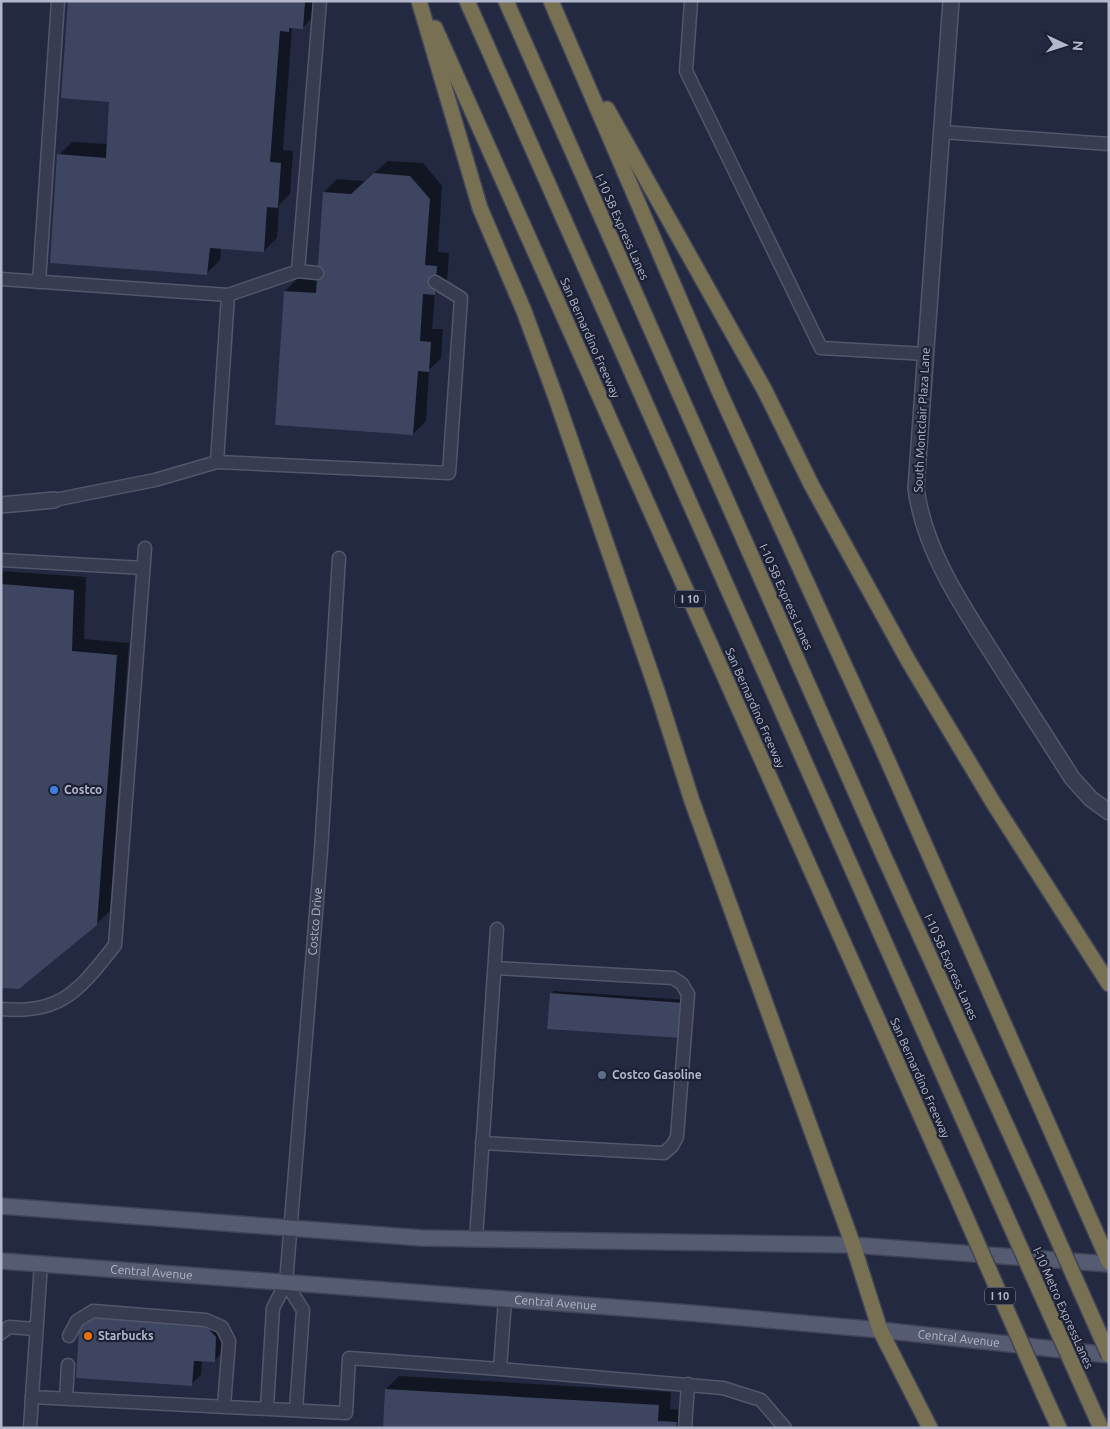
<svg xmlns="http://www.w3.org/2000/svg" width="1110" height="1429" font-family="Ubuntu,sans-serif">
<rect width="100%" height="100%" fill="#222940"/>
<g fill="#0007">
<polygon points="69,1 316,1 315,15 302,28 292,27 283,150 293,151 290,194 279,205 277,238 264,251 221,248 220,260 207,273 59,155 72,142 108,144 111,101"/>
<polygon points="388,161 423,163 442,186 438,252 449,253 447,281 435,293 432,329 443,329 441,358 429,370 426,421 413,434 285,291 298,278 318,280 324,192 337,179 365,181"/>
<polygon points="1,571 86,577 84,639 129,643 110,911 96,924 1,987"/>
<polygon points="554,991 687,1000 684,1034 551,994"/>
<polygon points="104,1308 214,1315 226,1328 224,1351 214,1361 202,1360 201,1375 191,1384"/>
<polygon points="399,1376 671,1392 670,1409 689,1410 688,1428 384,1428 386,1389"/>
</g>
<g fill="#3e4561">
<polygon points="68,1 305,2 303,29 289,28 289,32 280,31 270,162 281,163 278,208 267,207 264,252 210,248 207,275 50,263 57,154 106,158 109,102 61,98"/>
<polygon points="374,173 410,176 430,199 425,265 437,266 435,295 423,294 420,341 431,342 429,372 418,371 413,435 275,425 284,291 316,293 323,192 351,194"/>
<polygon points="1,584 74,590 72,651 117,655 97,925 19,989 1,988"/>
<polygon points="550,993 684,1003 682,1038 547,1029"/>
<polygon points="93,1317 204,1324 216,1337 215,1362 194,1361 192,1386 76,1378 79,1328"/>
<polygon points="385,1389 659,1405 658,1421 677,1422 676,1428 383,1428"/>
</g>
<g fill="none" stroke-linecap="round" stroke-linejoin="round">
<defs>
<g id="service">
<polyline points="320,1 298,271 228,295 217,462 449,473 461,298 435,282"/>
<polyline points="691,1 686,71 821,348 926,354"/>
<polyline points="942,132 1109,144"/>
<polyline points="298,271 317,273"/>
<polyline points="1,279 228,295"/>
<polyline points="39,282 58,1"/>
<polyline points="54,500 155,480 217,462"/>
<polyline points="1,560 143,568"/>
<path d="M1 1009C62 1015 80 989 115 945L145 548"/>
<polyline points="482,1143 664,1153 672,1146 677,1137 688,994 682,984 673,978 495,968"/>
<polyline points="476,1239 497,929"/>
<polyline points="41,1264 32,1397 346,1413 349,1358 500,1369 505,1299"/>
<polyline points="286,1283 303,1310 296,1410"/>
<polyline points="1,1333 9,1327 36,1329"/>
<polyline points="69,1336 77,1321 93,1311 206,1320 222,1327 229,1341 224,1406"/>
<polyline points="500,1369 723,1388 761,1400 785,1428"/>
<polyline points="66,1398 68,1365"/>
<path id="s1" d="M267 1408 273 1308 286 1283 321 851 339 558"/>
<polyline points="30,1428 32,1397"/>
<polyline points="685,1428 688,1384"/>
</g>
<g id="minor">
<path d="M951 1 916 488C924 551 963 607 996 659 1021 699 1047 738 1072 778L1091 799 1109 812"/>
<polyline points="1,505 54,500"/>
</g>
<g id="primary">
<polyline points="1,1206 422,1238 853,1245 1109,1264"/>
<path id="s2" d="M1 1261 690 1313 880 1330 1109 1355"/>
</g>
<g id="motorway">
<polyline points="419,1 480,208 524,311 556,398 657,691 692,801 853,1245 880,1330 930,1428"/>
<polyline points="467,1 999,1200"/>
<polyline points="506,1 882,852 1042,1204"/>
<polyline points="551,1 720,393 879,741 1109,1262"/>
<polyline points="435,28 957,1197"/>
<polyline points="607,109 764,389 812,486 909,662 994,804 1109,984"/>
<polyline points="1044,1395 1059,1428"/>
<polyline points="1088,1399 1101,1428"/>
</g>
</defs>
<use href="#service" stroke="#52576b" stroke-width="15"/>
<use href="#minor" stroke="#52576b" stroke-width="18"/>
<use href="#primary" stroke="#404559" stroke-width="18"/>
<use href="#motorway" stroke="#3f4458" stroke-width="18"/>
<use href="#service" stroke="#373c50" stroke-width="12"/>
<use href="#minor" stroke="#373c50" stroke-width="15"/>
<use href="#primary" stroke="#555b70" stroke-width="15"/>
<use href="#motorway" stroke="#777053" stroke-width="15"/>
<defs>
<g id="motorway-bridge">
<polyline points="957,1197 1044,1395"/>
<polyline points="999,1200 1088,1399"/>
<polyline points="1042,1204 1109,1355"/>
</g>
</defs>
<use href="#motorway-bridge" stroke="#3f4458" stroke-width="18" stroke-linecap="butt"/>
<use href="#motorway-bridge" stroke="#777053" stroke-width="15"/>
</g>
<circle fill="#3f7fe0" stroke="#1c2135" stroke-width="2" cx="54" cy="790" r="5"/>
<circle fill="#5c6f8a" stroke="#1c2135" stroke-width="2" cx="602" cy="1075" r="5"/>
<circle fill="#e8710a" stroke="#1c2135" stroke-width="2" cx="88" cy="1336" r="5"/>
<g text-anchor="middle" stroke-width="4.5" stroke-linejoin="round" paint-order="stroke">
<g fill="#1c2135" stroke="#868a9e" stroke-width="1">
<rect x="675" y="590.5" width="30" height="17" rx="4"/>
<rect x="985" y="1287.5" width="30" height="17" rx="4"/>
</g>
<g font-size="11" font-weight="bold" fill="#b3b7cb">
<text x="690" y="603">I 10</text>
<text x="1000" y="1300">I 10</text>
</g>
<g font-size="12" fill="#b3b7cb" stroke="#1c2135">
<text transform="translate(622 227) rotate(66)" y="4">I-10 SB Express Lanes</text>
<text transform="translate(590 338) rotate(66)" y="4">San Bernardino Freeway</text>
<text transform="translate(922 420) rotate(-87)" y="4">South Montclair Plaza Lane</text>
<text transform="translate(786 597) rotate(66)" y="4">I-10 SB Express Lanes</text>
<text transform="translate(755 708) rotate(66)" y="4">San Bernardino Freeway</text>
<text dy="4" stroke="none"><textPath href="#s1" startOffset="491">Costco Drive</textPath></text>
<text transform="translate(951 967) rotate(66)" y="4">I-10 SB Express Lanes</text>
<text transform="translate(920 1078) rotate(66)" y="4">San Bernardino Freeway</text>
<text dy="4" stroke="none"><textPath href="#s2" startOffset="151">Central Avenue</textPath></text>
<text dy="4" stroke="none"><textPath href="#s2" startOffset="556">Central Avenue</textPath></text>
<text transform="translate(1063 1308) rotate(66)" y="4">I-10 Metro ExpressLanes</text>
<text dy="4" stroke="none"><textPath href="#s2" startOffset="961">Central Avenue</textPath></text>
</g>
<g font-size="12" font-weight="bold" fill="#b3b7cb" stroke="#1c2135" text-anchor="start">
<text x="64" y="794">Costco</text>
<text x="612" y="1079">Costco Gasoline</text>
<text x="98" y="1340">Starbucks</text>
</g>
</g>
<rect width="1110" height="1429" fill="none" stroke="#b3b7cb" stroke-width="5"/>
<g transform="translate(1065 45) rotate(94)" stroke="#1c2135" stroke-width="4" paint-order="stroke">
<path d="M0-4L9 19L0 12L-9 19Z" fill="#b3b7cb"/>
<text y="-8" font-size="14" font-weight="bold" text-anchor="middle" fill="#b3b7cb">N</text>
</g>
</svg>
